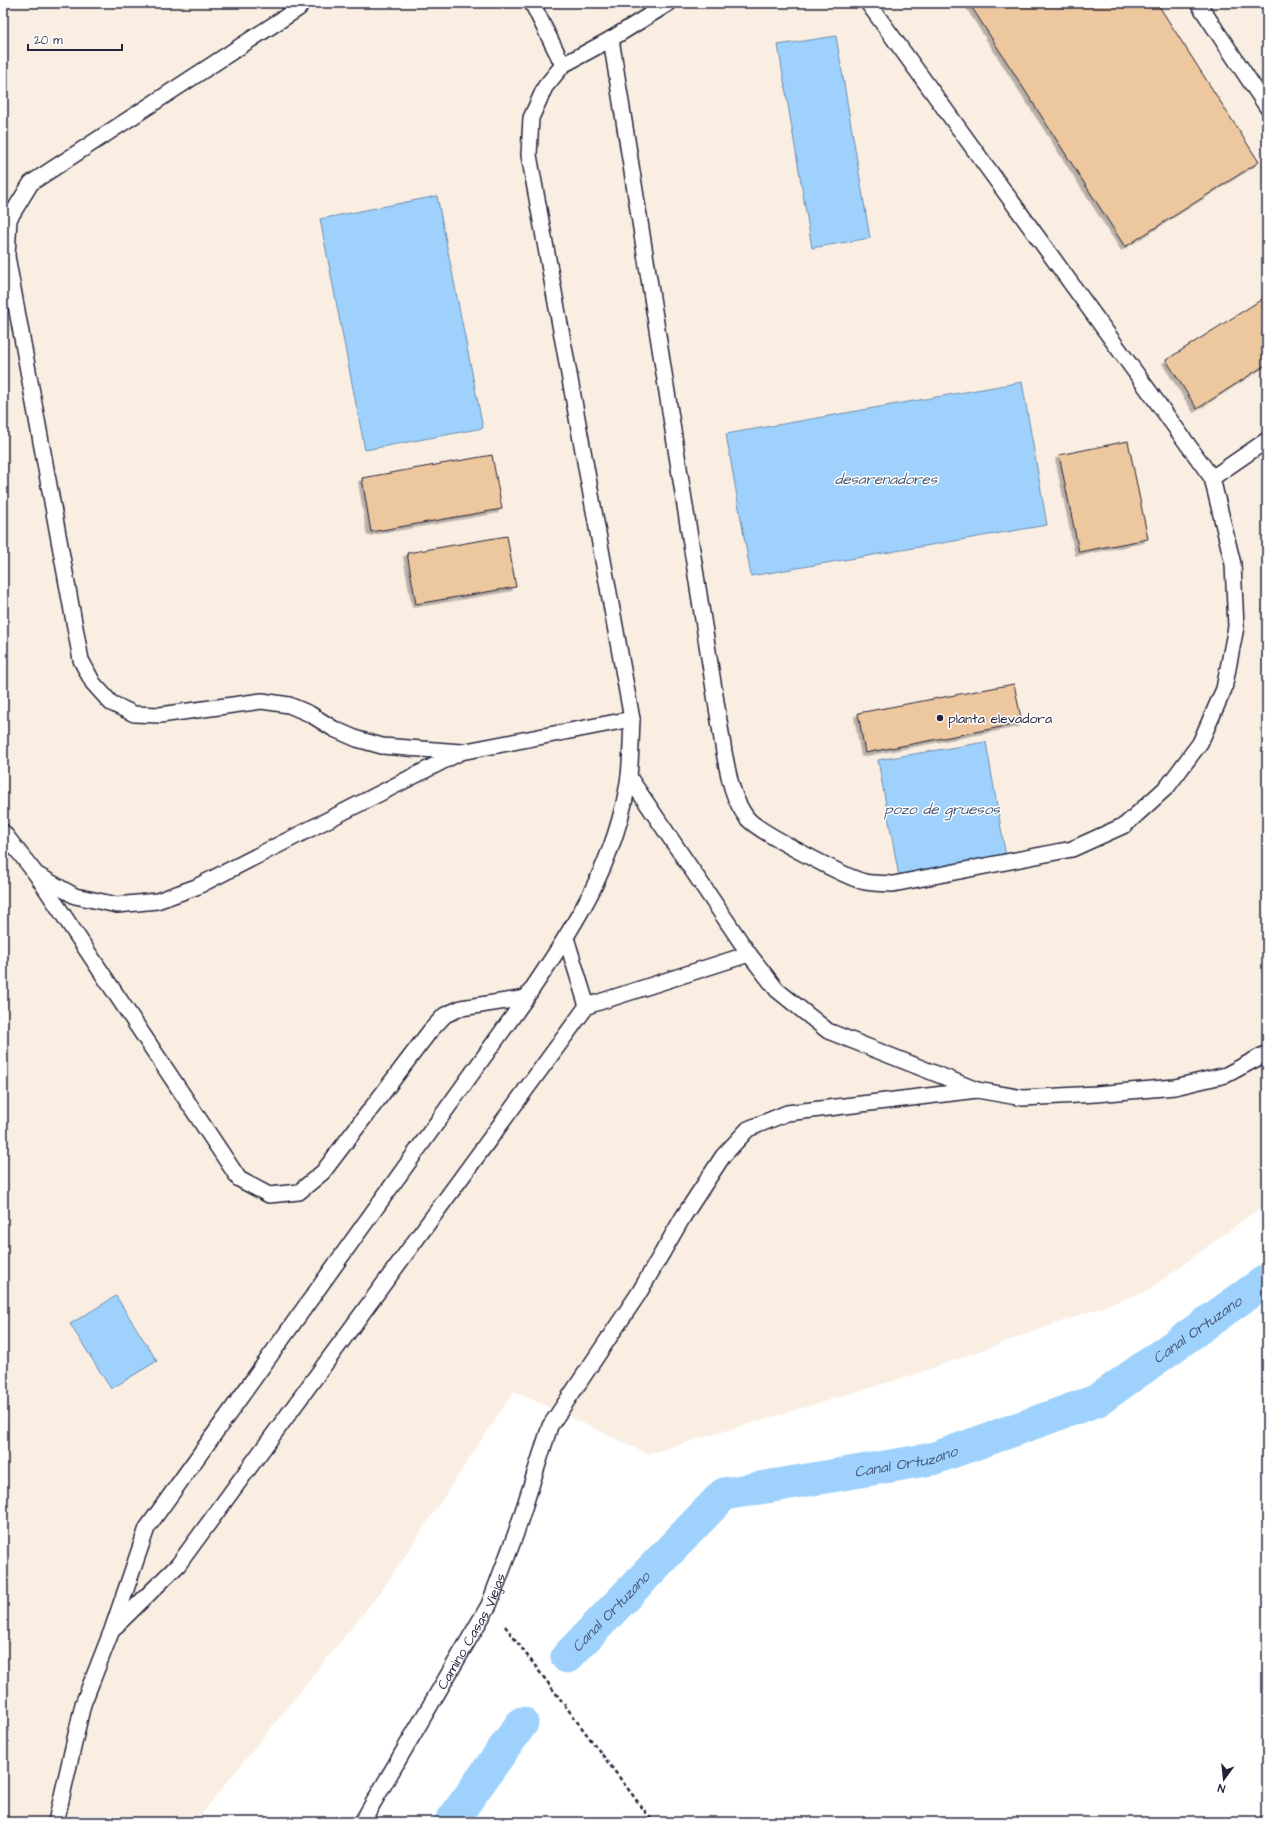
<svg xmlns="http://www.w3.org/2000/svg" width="1270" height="1825" font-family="'Architects Daughter',sans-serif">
<defs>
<filter id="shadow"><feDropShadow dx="-3.5" dy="3.5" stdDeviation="0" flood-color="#0004"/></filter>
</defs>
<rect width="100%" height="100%" fill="#fff"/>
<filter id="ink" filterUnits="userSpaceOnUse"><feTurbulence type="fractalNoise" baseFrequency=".025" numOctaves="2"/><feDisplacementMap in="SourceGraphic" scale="8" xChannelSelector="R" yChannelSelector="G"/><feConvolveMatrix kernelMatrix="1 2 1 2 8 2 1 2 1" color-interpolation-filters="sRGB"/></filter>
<g filter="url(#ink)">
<polygon fill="#faeee2" points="3,3 1267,3 1267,1203 1147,1291 910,1376 648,1454 514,1391 383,1589 195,1822 3,1822"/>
<g fill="#9ed2fc" stroke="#6c8caf">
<polygon points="836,36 870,238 812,248 778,45"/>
<polygon points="437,196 483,428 365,450 320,219"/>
<polygon points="1022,382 1047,525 751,576 726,434"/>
<polygon points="986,742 1006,857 899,877 878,760"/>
<polygon points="116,1296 157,1361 111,1389 70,1324"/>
</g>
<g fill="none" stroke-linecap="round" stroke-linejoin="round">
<g stroke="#9ed2fc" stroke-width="33">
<path id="s1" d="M567 1657 724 1494 932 1459 1098 1400 1267 1280"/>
<polyline points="451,1822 522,1723"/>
</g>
</g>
<g fill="#edc79d" stroke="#22223b" filter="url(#shadow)">
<polygon points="969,3 1157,3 1259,162 1125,247"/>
<polygon points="1267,296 1267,364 1197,409 1166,360"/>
<polygon points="1128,441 1148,539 1079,552 1059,455"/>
<polygon points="492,455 502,509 371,532 362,478"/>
<polygon points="507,536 516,587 416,604 407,553"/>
<polygon points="1014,684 1022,723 865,753 858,713"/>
</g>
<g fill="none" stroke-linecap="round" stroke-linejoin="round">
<defs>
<g id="lane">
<polyline points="532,3 563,65"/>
<polyline points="868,3 1212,478 1267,440"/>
<polyline points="1198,3 1267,107"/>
<polyline points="299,8 31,183 9,219 7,256 81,660 93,683 111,703 134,714 160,715 262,701 289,705 310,714 334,729 357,739 382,746 461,752"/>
<path d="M611 39 724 752C729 777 732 798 747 818 757 831 847 878 865 882 874 884 884 883 893 884L1072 849 1125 825 1168 786 1200 743 1224 689 1236 627 1233 564 1212 478"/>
<polyline points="629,777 749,954 777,990 828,1031 977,1090 1023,1098 1096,1094 1175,1087 1226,1075 1267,1053"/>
<polyline points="3,832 36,874 75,896 117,905 157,901 196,887 461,752 632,719"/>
<polyline points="36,874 239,1179 269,1195 299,1192 323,1172 430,1031 445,1015 461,1008 526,998"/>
<polyline points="587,1006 749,954"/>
<polyline points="114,1628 178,1565 587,1006 566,938"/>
<path d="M56 1822 83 1704 112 1630 147 1528 526 998C573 929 617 862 629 776 631 758 631 738 632 719L529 155 531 118 545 87 563 65 611 39 669 3"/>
<path id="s2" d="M362 1822 489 1605 516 1533 550 1426 639 1293 683 1217 723 1156 748 1129 787 1113 977 1090"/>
</g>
</defs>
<use href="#lane" stroke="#22223b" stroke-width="18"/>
<polyline stroke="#22223b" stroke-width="2.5" stroke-dasharray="4 3" stroke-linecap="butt" points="505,1626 653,1822"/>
<use href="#lane" stroke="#fff" stroke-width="15"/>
</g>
</g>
<circle fill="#22223b" stroke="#fff" stroke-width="1.5" cx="940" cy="718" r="4"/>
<g text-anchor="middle" stroke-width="3" stroke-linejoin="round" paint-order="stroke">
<g font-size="14" fill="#22223b" stroke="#fff" text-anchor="start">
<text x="948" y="723">planta elevadora</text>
</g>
<g font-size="14" fill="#22223b" stroke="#fff">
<text dy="5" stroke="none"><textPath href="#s2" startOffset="220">Camino Casas Viejas</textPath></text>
</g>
<g font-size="15" font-style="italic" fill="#475775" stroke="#fff">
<text x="886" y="484">desarenadores</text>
<text x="942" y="814">pozo de gruesos</text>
<text dy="5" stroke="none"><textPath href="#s1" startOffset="735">Canal Ortuzano</textPath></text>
<text dy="5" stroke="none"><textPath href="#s1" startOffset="411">Canal Ortuzano</textPath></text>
<text dy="5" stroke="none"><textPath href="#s1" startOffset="63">Canal Ortuzano</textPath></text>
</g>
</g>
<rect width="1270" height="1825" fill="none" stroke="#fff" stroke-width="16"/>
<rect x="8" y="8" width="1254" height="1809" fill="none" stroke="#22223b" stroke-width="1.5" filter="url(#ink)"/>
<g transform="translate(1224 1779) rotate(195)" stroke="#ffffff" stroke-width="3" paint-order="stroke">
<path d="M0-3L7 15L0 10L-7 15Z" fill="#22223b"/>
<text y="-6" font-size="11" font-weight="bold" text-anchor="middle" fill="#22223b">N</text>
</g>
<path d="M28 44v6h94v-6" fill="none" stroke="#22223b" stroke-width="2"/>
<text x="34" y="44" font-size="12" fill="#22223b" stroke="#ffffff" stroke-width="3" paint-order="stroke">20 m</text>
</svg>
